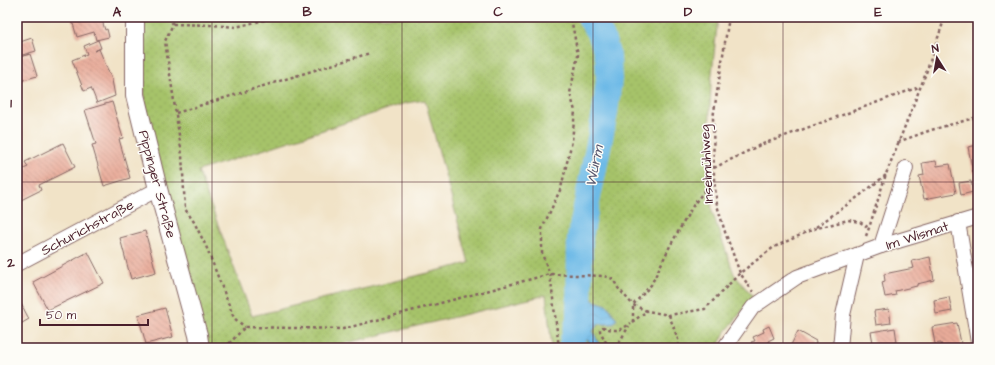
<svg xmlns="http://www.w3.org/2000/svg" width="995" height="365" font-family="'Architects Daughter',sans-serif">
<defs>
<pattern id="park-dots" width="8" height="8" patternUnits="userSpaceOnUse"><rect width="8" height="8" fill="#a6c369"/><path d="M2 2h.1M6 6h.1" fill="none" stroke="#90a75b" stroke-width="1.8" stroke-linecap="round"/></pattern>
<pattern id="water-waves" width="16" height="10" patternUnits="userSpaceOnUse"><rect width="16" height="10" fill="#6dbae7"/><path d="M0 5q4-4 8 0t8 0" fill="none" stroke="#609fc6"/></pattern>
<pattern id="building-back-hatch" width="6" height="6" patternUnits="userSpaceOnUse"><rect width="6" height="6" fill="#e9ac9a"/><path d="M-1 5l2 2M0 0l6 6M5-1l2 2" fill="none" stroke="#bf8b7e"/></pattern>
</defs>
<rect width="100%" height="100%" fill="#fdfcf7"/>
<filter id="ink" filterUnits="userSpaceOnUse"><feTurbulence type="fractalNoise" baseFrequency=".025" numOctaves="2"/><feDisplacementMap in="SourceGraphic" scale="8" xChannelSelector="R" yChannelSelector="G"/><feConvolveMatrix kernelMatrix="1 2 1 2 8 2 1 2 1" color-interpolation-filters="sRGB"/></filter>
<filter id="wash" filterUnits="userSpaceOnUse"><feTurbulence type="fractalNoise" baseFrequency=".012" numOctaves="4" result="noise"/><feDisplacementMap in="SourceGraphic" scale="16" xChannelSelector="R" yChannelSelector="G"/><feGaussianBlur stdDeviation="0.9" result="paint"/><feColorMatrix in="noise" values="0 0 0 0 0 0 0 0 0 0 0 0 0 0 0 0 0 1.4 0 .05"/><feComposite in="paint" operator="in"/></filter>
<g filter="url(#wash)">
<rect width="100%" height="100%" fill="#f1e3c7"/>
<path fill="url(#park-dots)" stroke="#78714a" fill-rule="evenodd" d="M141 17H718L711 83 709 137 712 211 734 274 753 297 724 334 717 348H552L546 295 326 348H208L146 113 141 39ZM425 100 469 263 252 316 198 171 406 103Z"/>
<polygon fill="url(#water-waves)" stroke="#5c6c89" points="571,283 589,284 592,300 607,305 617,319 613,324 598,324 593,331 601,348 592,348 588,340 583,339 582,348 566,348 565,338 571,313"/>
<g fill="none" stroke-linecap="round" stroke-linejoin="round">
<polyline stroke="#6dbae7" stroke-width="26" points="572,348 572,343 579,320 580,237 605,113 609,79 608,57 602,38 590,17"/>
</g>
<g id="blocks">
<g fill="url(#building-back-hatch)">
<polygon points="71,17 101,17 105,30 107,29 109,37 96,40 94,32 77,37"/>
<polygon points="32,38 36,51 19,56 17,50 17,43"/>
<polygon points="98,40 101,48 94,51 99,49 112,80 115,96 97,103 91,88 84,91 72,60 87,54 84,46"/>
<polygon points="30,54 37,76 17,82 17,58"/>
<polygon points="112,102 123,138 119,139 130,178 104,186 92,145 96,144 85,110"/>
<polygon points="63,143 75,167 39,185 41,190 17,202 17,172 28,167 25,162"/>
<polygon points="978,145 978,172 973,173 968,147"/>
<polygon points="936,161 937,166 950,164 956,193 924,199 919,176 924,175 922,163"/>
<polygon points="971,181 973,192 961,195 959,183"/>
<polygon points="145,231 156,272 131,279 120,238"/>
<polygon points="88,252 104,283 48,310 33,282"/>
<polygon points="930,257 934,280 917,284 917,286 895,291 896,295 885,297 882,282 885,281 884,274 914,268 912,261"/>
<polygon points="17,296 29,319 17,326"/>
<polygon points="949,297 952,311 936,314 934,300"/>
<polygon points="165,308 173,337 146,344 138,315"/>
<polygon points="889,309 891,323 876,325 874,311"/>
<polygon points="957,323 962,348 942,348 941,343 935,344 932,327"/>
<polygon points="769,326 774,338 768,341 771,348 747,348 753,345 751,342 755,341 753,337 764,332 763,329"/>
<polygon points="895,328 897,342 891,343 892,348 874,348 871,332"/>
<polygon points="798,331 816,341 815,348 796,348 791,345"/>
</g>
</g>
</g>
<g filter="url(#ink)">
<use href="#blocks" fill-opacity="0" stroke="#846462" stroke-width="1"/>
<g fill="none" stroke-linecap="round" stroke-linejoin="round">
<defs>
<g id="minor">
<polyline points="958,222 978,342"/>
<polyline points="881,246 906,168"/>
<polyline points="17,264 158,189"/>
<polyline points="724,348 753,307 797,277 881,246 978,217"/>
<polyline points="840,348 843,315 857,255"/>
</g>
<polyline id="major" points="135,17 135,95 158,189 198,335 200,348"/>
</defs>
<use href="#minor" stroke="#846462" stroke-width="16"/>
<use href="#major" stroke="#846462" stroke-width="20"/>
<g stroke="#846462" stroke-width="2.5" stroke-dasharray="3 3" stroke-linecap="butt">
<polyline points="168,17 173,24 165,41 182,155 185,209 194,222 206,246 234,318 245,327"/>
<polyline points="729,17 713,118 714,179 717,205 725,232 740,273 753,292"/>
<polyline points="173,24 213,25 236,27 276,17"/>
<polyline points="176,113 370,53"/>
<polyline points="898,142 931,130 978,117"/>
<polyline points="714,168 760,145 919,87"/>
<polyline points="816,227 858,197 886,175"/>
<polyline points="866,236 869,228 886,174 926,73 945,17"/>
<polyline points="669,315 679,342 678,348"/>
<polyline points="632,322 647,311"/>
<polyline points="633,322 633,305 651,285 670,246 694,204 714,179"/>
<polyline points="225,348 245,327 343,329 550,274 604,276 613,279 618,288 633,305 647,311 669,315 705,309 740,273 774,247 814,229 848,220 860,222 869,228"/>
<polyline points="559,348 550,274 542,254 542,229 561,188 572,141 575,111 570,93 578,55 572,23 569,17"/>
<path d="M609 348 600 331V329L603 327C616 332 620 331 631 323"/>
<polyline points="617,348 618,344 629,326"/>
</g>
<use href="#minor" stroke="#fff" stroke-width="14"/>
<use href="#major" stroke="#fff" stroke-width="18"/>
</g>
</g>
<path fill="none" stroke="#4a1f2b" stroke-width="1" stroke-opacity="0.55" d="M212 17V348M402 17V348M593 17V348M783 17V348M17 182H978"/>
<g text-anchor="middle" stroke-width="3" stroke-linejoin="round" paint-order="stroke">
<g font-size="14" fill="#4a1f2b" stroke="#fdfcf7">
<text transform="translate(706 164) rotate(-93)" y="5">Inselmühlweg</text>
<text transform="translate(158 184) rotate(75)" y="5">Pippinger Straße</text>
<text transform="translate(87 227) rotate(-28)" y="5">Schurichstraße</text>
<text transform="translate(917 235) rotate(-18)" y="5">Im Wismat</text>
</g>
<g font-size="15" font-style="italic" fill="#56556d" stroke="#fdfcf7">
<text transform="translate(594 166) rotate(-79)" y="5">Würm</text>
</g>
</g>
<rect width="995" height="365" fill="none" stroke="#fdfcf7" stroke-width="44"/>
<g transform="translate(937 58) rotate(349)" stroke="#fdfcf7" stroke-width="3" paint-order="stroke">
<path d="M0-3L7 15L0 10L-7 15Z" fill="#4a1f2b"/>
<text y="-6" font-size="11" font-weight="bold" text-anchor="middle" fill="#4a1f2b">N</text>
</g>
<path d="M40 319v6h108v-6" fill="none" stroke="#4a1f2b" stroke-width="2"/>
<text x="46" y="319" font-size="12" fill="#4a1f2b" stroke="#fdfcf7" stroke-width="3" paint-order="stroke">50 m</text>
<rect x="22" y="22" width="951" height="321" fill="none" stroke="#4a1f2b" stroke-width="1.5"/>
<g font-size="13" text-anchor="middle" font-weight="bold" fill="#4a1f2b">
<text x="117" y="16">A</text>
<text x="307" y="16">B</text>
<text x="498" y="16">C</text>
<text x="688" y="16">D</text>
<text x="878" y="16">E</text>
<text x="11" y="107">1</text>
<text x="11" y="267">2</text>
</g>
</svg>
